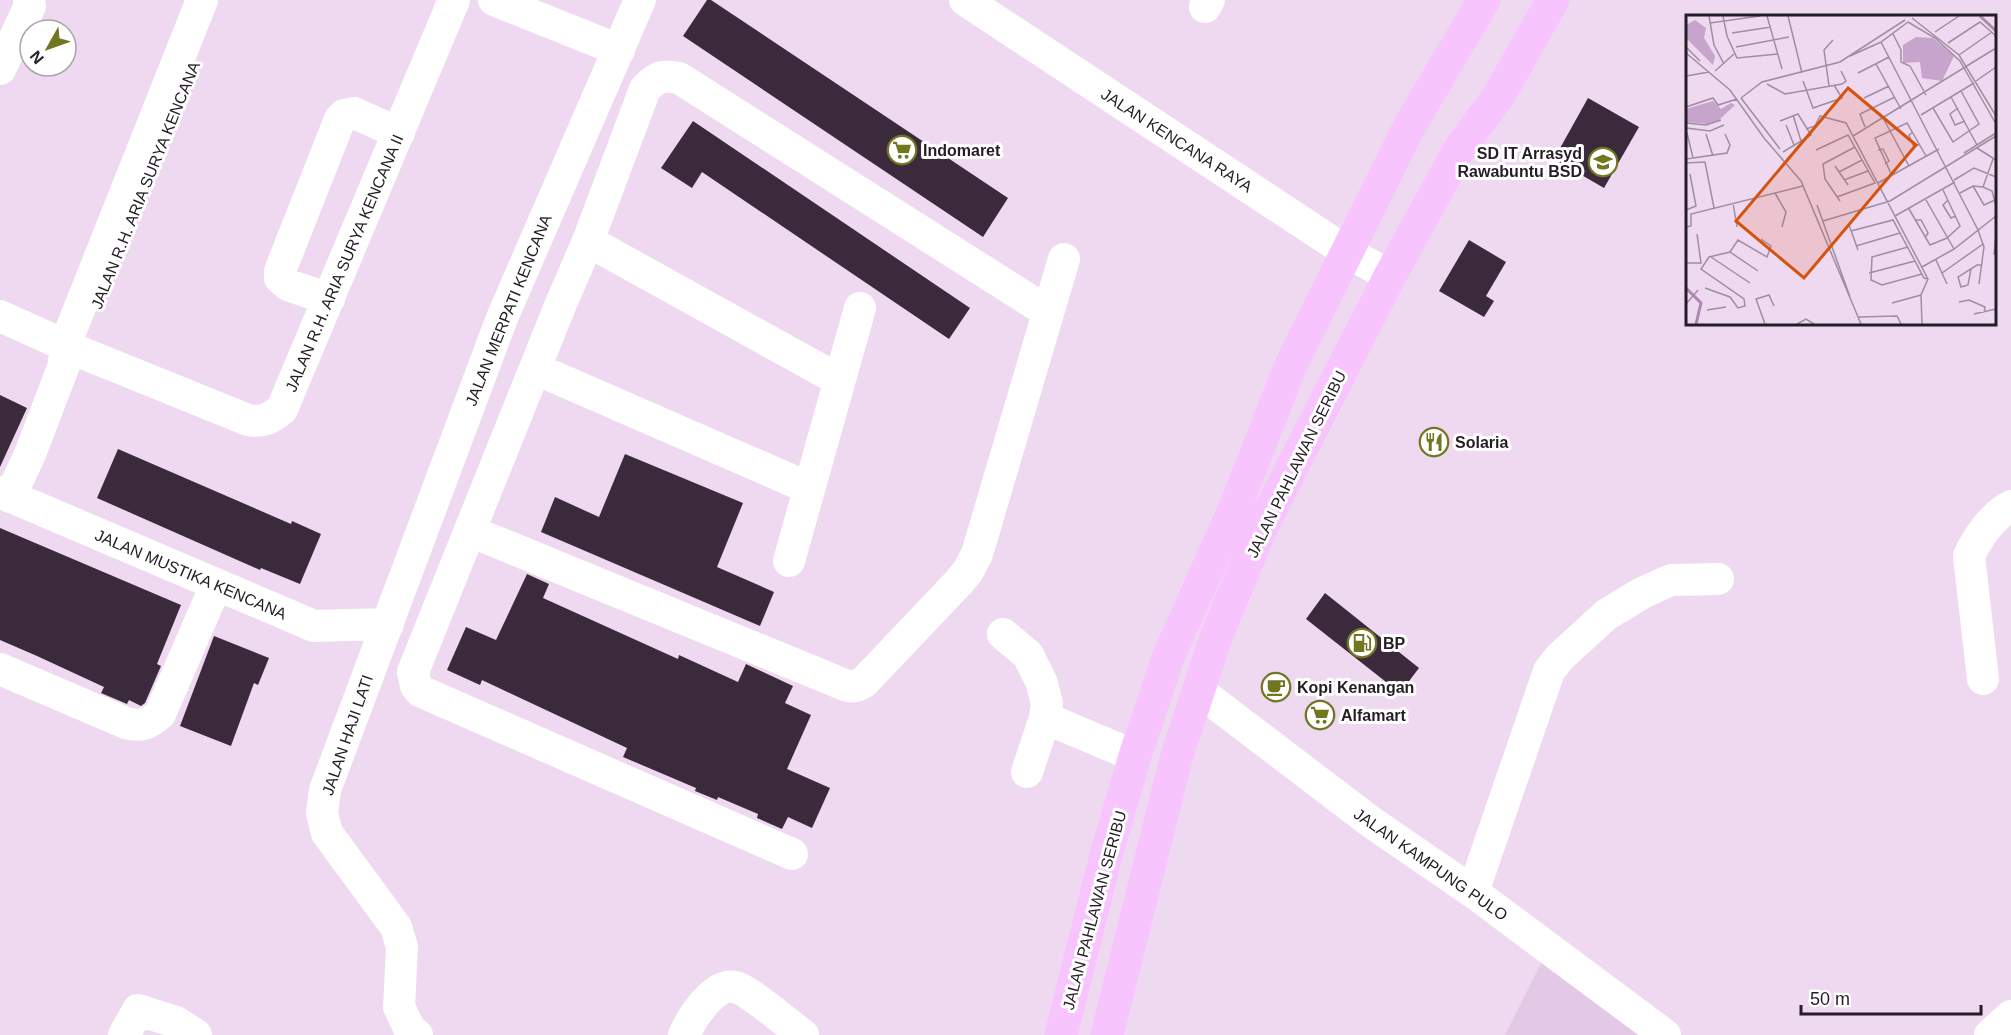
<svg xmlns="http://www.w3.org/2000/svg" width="2011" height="1035" font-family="Helvetica,sans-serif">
<rect width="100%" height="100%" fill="#efd9f1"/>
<!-- built -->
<path fill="#e4c9e6" d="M1544 957 1649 1035H1505Z"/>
<!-- building -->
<path fill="#3b2a3c" d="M707 0H711L1008 198 983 237 683 36Z
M1588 98 1639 127 1604 188 1554 159Z
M693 121 970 308 949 339 702 172 692 188 661 168Z
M1469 240 1506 262 1486 296 1494 301 1484 317 1439 291Z
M0 395 27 408 0 467Z
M118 449 291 524 292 521 321 534 300 584 261 568 260 570 97 498Z
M625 454 743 503 717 567 774 592 760 626 541 532 555 497 599 517Z
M0 528 181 605 157 664 161 666 145 703 141 706 129 700 127 704 101 693 104 687 37 656 0 640Z
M527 574 549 584 543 598 678 659 679 655 738 682 746 664 793 686 785 703 811 715 787 769 830 788 812 828 788 817 782 829 757 818 758 814 718 797 717 800 695 791 696 788 623 757 627 748 482 680 480 685 447 670 466 627 496 640Z
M1325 593 1419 668 1400 693 1306 619Z
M214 636 269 658 258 685 254 683 231 746 180 726Z"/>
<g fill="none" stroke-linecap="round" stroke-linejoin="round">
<!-- minor -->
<path stroke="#fff" stroke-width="32" d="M494 0 619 50
M965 0 1347 252 1390 276
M1205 7 1209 0
M0 69 30 6 29 0
M588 241 839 380
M329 299 288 285 280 278V271L340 119 344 115 354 113 399 133
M0 316 80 352 248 420C263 423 271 418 282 409L454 0
M536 369 809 488
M0 492 314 626 388 624
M10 497 30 454 64 365 65 345 202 0
M470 531 845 685C853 688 857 686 864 682L959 582 968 571 977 554 1064 259
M789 561 860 308
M1003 634 1028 655 1041 681 1047 703 1045 718 1135 756
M0 669 126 723C141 727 149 724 160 714L216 585
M1983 679 1969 556C1977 538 1993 515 2011 506
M1199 691 1371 822 1473 892 1665 1035
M1027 772 1045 718
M792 854 420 691 416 686 413 672 560 306 588 241 645 89C658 76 661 75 679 78L1048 312
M1473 892 1549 671 1560 657 1606 615 1642 593 1671 580 1718 579
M124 1035 138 1010 176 1022 196 1035
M417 1035 409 1028 399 1007 402 947 396 927 327 833 322 813 325 790 502 318 640 0
M684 1035C691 1019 714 982 735 987 749 990 789 1025 803 1035
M1990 1035 2011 1016"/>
<!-- major -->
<path stroke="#f8c4fe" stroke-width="33" d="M1061 1035 1107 852 1135 756 1167 660 1237 503 1290 367 1410 125 1484 0
M1107 1035 1176 759 1216 637 1262 526 1390 276 1459 150 1499 95 1553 0"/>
</g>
<!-- icons -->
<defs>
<g id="supermarket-ring" transform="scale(1.5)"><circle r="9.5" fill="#fff" stroke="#717720" stroke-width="1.5"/><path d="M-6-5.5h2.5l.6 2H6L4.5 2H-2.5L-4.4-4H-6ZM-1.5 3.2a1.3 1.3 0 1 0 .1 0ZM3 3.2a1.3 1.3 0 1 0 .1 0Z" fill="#717720"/></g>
<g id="school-ring" transform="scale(1.5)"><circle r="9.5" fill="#fff" stroke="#717720" stroke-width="1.5"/><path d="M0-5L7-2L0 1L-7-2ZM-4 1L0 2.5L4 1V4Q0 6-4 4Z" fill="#717720"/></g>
<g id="restaurant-ring" transform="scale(1.5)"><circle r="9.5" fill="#fff" stroke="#717720" stroke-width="1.5"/><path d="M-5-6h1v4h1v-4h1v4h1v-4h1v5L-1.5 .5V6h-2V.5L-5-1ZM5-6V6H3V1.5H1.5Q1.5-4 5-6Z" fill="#717720"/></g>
<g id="fuel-ring" transform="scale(1.5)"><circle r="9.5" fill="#fff" stroke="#717720" stroke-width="1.5"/><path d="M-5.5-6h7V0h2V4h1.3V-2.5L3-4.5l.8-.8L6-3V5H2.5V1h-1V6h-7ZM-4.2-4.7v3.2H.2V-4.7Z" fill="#717720"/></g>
<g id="cafe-ring" transform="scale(1.5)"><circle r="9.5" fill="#fff" stroke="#717720" stroke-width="1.5"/><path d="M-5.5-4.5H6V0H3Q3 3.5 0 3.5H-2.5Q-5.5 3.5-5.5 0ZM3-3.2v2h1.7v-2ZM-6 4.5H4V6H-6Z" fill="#717720"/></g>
</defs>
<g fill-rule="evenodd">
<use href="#supermarket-ring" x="902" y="150"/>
<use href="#school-ring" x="1603" y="162"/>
<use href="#restaurant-ring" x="1434" y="442"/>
<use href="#fuel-ring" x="1362" y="643"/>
<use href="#cafe-ring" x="1276" y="687"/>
<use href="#supermarket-ring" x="1320" y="715"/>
</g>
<g text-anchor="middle" stroke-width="6" stroke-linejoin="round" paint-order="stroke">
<!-- street labels -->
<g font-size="16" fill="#241d25" stroke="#fff">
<text transform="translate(1177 140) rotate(33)" y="6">JALAN KENCANA RAYA</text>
<text transform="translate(145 185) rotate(-68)" y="6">JALAN R.H. ARIA SURYA KENCANA</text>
<text transform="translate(344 263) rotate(-67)" y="6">JALAN R.H. ARIA SURYA KENCANA II</text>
<text transform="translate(508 310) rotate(-68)" y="6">JALAN MERPATI KENCANA</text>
<text transform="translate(1296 464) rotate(-64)" y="6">JALAN PAHLAWAN SERIBU</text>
<text transform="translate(191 574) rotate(23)" y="6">JALAN MUSTIKA KENCANA</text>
<text transform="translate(347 735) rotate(-71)" y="6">JALAN HAJI LATI</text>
<text transform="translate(1431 864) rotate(35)" y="6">JALAN KAMPUNG PULO</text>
<text transform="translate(1094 910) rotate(-75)" y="6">JALAN PAHLAWAN SERIBU</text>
</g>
<!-- poi labels -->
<g font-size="16" font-weight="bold" fill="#241d25" stroke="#fff" text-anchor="start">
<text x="923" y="156">Indomaret</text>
<text x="1582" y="159" text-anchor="end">SD IT Arrasyd<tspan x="1582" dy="18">Rawabuntu BSD</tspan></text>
<text x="1455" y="448">Solaria</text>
<text x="1383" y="649">BP</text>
<text x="1297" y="693">Kopi Kenangan</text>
<text x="1341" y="721">Alfamart</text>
</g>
</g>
<!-- overview -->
<g transform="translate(1686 15)">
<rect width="310" height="310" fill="#efd9f1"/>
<path d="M9 5 20 13 18 23 29 41 27 50 0 23V10ZM230 22 247 23 268 41 256 66 236 63 234 47 217 48V30ZM27 86 35 94 45 88 49 90 33 105 22 109 0 107V94Z" fill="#c7a4cb"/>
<path fill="none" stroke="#b186b6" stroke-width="3" d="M294 1 310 16M0 273 15 288 10 309"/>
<path fill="none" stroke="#9e8e9f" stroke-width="1.5" d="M23 1 28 30 38 49M37 1 41 21 51 43 92 39M81 1 96 54M102 1 116 58M226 3 273 40 310 101M222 7 249 23 274 46 310 109M24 8 74 1M249 17 273 1M46 18 85 12M207 19 215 35V47L224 51 240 80M195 27 292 215 298 232 293 269M262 28 294 7 310 21M0 32 14 46M50 32 103 22M0 38 44 75 78 123 115 166 175 309M273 40 306 17M164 41 195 27 222 7M190 49 215 94M29 56 48 39M172 58 203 42M0 61 23 57M117 66 127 93 156 83 148 70M290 66 310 52M81 69 99 79 156 69 160 66 155 56M143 71 138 35 147 25M265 82 291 130M55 83 76 67 154 47 219 5M55 83 94 134M178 83 203 71M0 92 27 83 32 90 51 84M247 93 267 127 293 109 275 76M272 93 264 99 269 110 279 106M107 100 115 126M235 100 288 68M197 103 223 151M94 106 112 99 125 120 97 137M0 108 20 110 35 105M100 110 108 130M179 112 174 99 209 82M0 113 24 116 38 110M120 114 129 111 134 101 160 108 242 264 235 280 236 309M227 117 223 120 228 132 234 129M1 118 7 143M20 119 27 141M167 121 310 33M291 133 310 145M130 135 162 120 189 168 151 182M192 135 197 134 203 146 199 149M278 138 310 118M0 144 41 138 44 130 39 119M0 148 19 147 28 193M149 151 162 170M153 157 176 145M206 161 189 123 221 108 240 141M158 165 182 156M268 165 288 153 310 162M192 168 253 134M287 171 298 190 309 185M297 172 307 144M89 178 100 197 96 212M274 178 287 171 297 172 306 176 310 191M240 185 268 234M262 185 257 190 260 195 265 203 270 201M154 186 139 164 137 149 169 132M47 188 51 212M131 190 164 282M223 194 244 230 261 223 274 211 257 175M0 195 10 191 4 159M209 201 269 167M229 205H235L242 218 239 223M137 206 204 186 310 121M163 210 172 235M0 212 5 211V199L117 171M165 216 207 205 238 263 242 264M170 231 214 218M222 232 186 242 185 265 196 270 236 259M44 237 72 256M308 240 310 219M25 242 64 268M250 245 261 269M0 248H15L11 219M236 252 268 234 310 201M285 254 282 270 275 272 272 262 291 250H295M183 258 229 246M256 258 297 229M19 273 44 282 52 293 59 291 58 284 15 254 23 242 44 237 52 225 81 242 85 231 75 224M273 287 283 285 299 292 298 298M206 288 235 280M0 289 12 275M21 295 40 292M288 299 310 294M172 302 211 301 215 309M79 309 70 284 83 280 88 291M111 309 120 304 128 309"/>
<path fill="#d4530e" fill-opacity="0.15" stroke="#d4530e" stroke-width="3" d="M162 73 230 130 118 263 50 206Z"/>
<rect width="310" height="310" fill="none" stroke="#241d25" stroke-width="3"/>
</g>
<!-- north arrow -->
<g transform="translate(48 48) rotate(230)"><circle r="28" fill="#ffffff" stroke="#a7a5a8" stroke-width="1.5"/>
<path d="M0-4.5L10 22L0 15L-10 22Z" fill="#717720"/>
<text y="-9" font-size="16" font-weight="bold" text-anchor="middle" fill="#241d25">N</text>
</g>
<!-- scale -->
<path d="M1801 1005v9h180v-9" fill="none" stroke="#241d25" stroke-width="3"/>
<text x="1810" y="1005" font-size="18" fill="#241d25" stroke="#ffffff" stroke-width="4.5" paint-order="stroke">50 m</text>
</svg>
